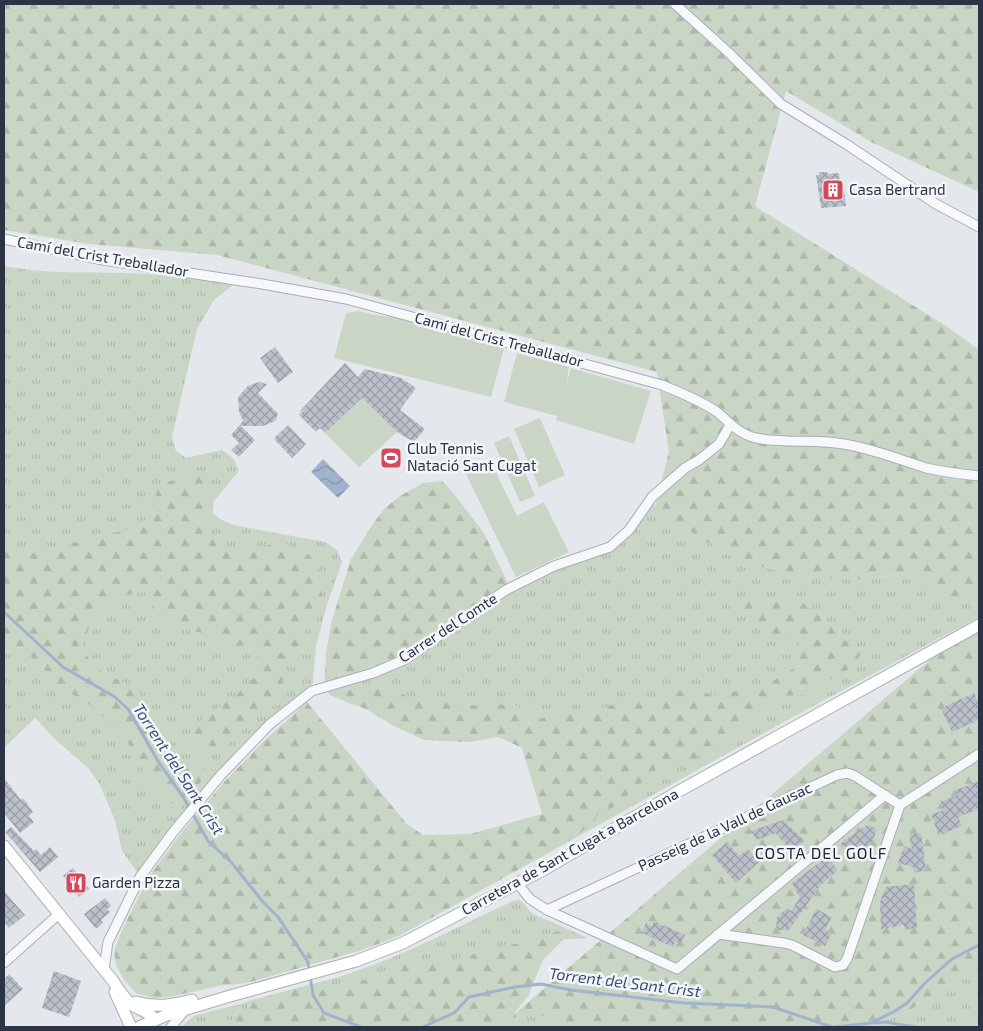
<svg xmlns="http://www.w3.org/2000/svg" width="983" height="1031" font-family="'Exo 2',sans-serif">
<defs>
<pattern id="grass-tufts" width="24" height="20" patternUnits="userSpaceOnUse" patternTransform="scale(1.25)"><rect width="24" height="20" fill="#c9d6c5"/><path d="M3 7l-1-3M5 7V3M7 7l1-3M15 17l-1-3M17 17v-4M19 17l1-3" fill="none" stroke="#adb8ab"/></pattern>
<pattern id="forest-firs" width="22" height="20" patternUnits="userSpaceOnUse" patternTransform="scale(1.25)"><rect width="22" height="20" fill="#c9d6c5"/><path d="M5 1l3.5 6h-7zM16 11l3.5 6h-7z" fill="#adb8ab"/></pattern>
<pattern id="water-waves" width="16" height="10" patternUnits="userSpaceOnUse" patternTransform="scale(1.25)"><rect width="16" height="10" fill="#9fb4cc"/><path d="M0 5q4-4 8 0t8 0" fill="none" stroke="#8293a7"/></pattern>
<pattern id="building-cross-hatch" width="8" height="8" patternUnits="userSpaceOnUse" patternTransform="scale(1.25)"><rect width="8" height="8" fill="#bbc0ca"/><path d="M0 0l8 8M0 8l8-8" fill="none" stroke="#989da6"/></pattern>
</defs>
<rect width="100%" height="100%" fill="#e4e7ec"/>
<!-- grass -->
<path fill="url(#grass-tufts)" d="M4 266C43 274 83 272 123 273 161 274 199 278 238 281L214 300 197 329 172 437 176 451 186 458 222 450 234 459 239 471 213 502V513L220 519 233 525 325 542 337 550 342 562 327 605 316 646 312 691 270 724 140 876 122 851 115 820 99 783 89 769 56 740 35 718 4 748Z
M652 497 655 507 798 577 868 580 911 572 952 598 979 606V617L791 718 577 837 585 802 565 742 385 704 349 703 330 695 324 687 506 590 610 547Z
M519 900C525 903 527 908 531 913L588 938 563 939 542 961 528 996 509 1018 535 1012 563 1027H181L194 1016C251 1000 311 988 367 967 417 949 465 923 513 901Z
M979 967V1027H871L910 1010 973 968Z"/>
<!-- forest -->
<path fill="url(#forest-firs)" d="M4 4H979V192L873 143 786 91 755 206 949 328 979 350V606L952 598 910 572 868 580 798 577 753 564 703 540 655 507 669 452 657 372 217 255 89 244 4 230Z
M197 470 206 472 211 482 207 505V530L225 548H241L281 544 297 546 313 559 322 574 321 600 310 619 299 648 286 661 280 704C274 706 266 708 261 711 236 728 234 760 198 747L194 728 208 714 233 698 257 675V658L253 644 225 648 204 633 175 628 158 612 144 592 112 598 94 615 81 648 96 668 130 686 148 702 157 727 182 760 202 763 206 773 197 788 172 804 146 776 122 732 84 700 60 689 45 670 27 653 4 638V525L8 549 24 547 39 556 86 538 134 529 150 515 158 488 170 481 187 478Z
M442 481 454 494 484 533 510 588 404 660 324 687 326 653 332 620 351 559 372 525 386 507 400 496 423 483Z
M762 598 795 599 823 615 839 638 863 649 853 668 839 673 810 695 772 696 755 717 692 761 659 767 617 805 598 815 577 837 399 936 362 950 247 983 218 986 170 997 153 998 136 993 124 980 116 965 114 951 122 930 148 878 181 833 226 780 263 742 307 702 406 823 423 835 470 834 542 814 522 748 499 737 469 742 424 740 394 726 366 709 349 703 343 693 355 688H372L400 693 417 701 440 702 465 706 489 704 516 705 540 718 560 717 674 691 722 695 773 681 795 667 799 643 762 631 741 611 745 601Z
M979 618V967L973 968 910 1010 871 1027H563L535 1012 508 1019 505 1027H209L219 1017 231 1020 248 1009V1001L331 979 332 983 338 988 353 985 376 975 392 972 405 962 422 959 446 961 478 953 491 954 510 945 526 942 558 931 588 938 564 939 542 961 528 996 513 1015Z"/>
<!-- park -->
<path fill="#c9d6c5" d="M358 311 374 315 400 318 504 348 491 397 334 358 346 313Z
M517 353 569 367 566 385 571 368 651 391 634 444 556 420 557 416 504 402Z
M362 398 397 432 359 467 325 433Z
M540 418 565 475 539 487 514 429Z
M509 436 535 496 520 502 494 443Z
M490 460 517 516 544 502 569 552 516 577 465 472Z"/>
<!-- water -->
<path fill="url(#water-waves)" d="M323 459 350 486 338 498 311 472Z"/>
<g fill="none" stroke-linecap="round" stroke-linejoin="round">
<!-- stream -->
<path stroke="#9fb4cc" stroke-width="3" d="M4 612 63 667 115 697 128 709 158 761 185 800 208 841 231 862 263 902 278 917 308 962 309 970
M310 976 313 995 324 1013 361 1027
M874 1023 886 1022 915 1027
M423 1027 454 1013 469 997 515 987 541 984 571 990 684 1003 773 1007 832 1027
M835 1027 871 1023 895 1011 907 1003 925 983 952 959 979 945"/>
</g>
<!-- building -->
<path fill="url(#building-cross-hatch)" d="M819 172H827L828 174 839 173 840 187 841 190 844 189 846 206 821 208 816 175H819Z
M275 347 293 372 278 383 260 358Z
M345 363 358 377 365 369 401 378 416 388 400 410 425 429 414 442 397 432 362 398 325 433 320 428 316 432 299 415 304 410 299 412Z
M259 382 267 384 258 393 278 414 275 421 263 426H241L255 440 239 457 231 450 239 443 231 435 243 421 239 412 238 397 248 386Z
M288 425 306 444 292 458 275 440V437Z
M974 693 979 704V720L952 732 941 708Z
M4 778 21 800 23 798 33 812 29 816 34 822 20 833 4 813Z
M979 781V809L958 817 962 826 939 835 931 815 943 810 940 802 958 795 956 790Z
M783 820 805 841 791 850 775 833 757 840 751 831Z
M867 825 877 829 866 859 858 857V854L842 849 846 846 840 844Z
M11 827 34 851 36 849 41 855 50 847 58 857 40 872 5 832Z
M921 833 926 870 914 873 913 867 898 863 904 846 912 849 909 835Z
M727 842 739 856 748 849 759 862 736 883 712 855Z
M827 857 838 870 820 886 788 931 776 929 777 917 787 908 791 911 800 898 792 883Z
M73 868 89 889 79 897 63 876Z
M914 884 917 927 905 930 904 925 881 929 880 902 886 887Z
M4 891 25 915 9 928 4 922Z
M105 898 111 906 107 909 110 912 101 920 103 923 96 929 84 914Z
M816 909 832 917 825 930 832 933 825 946 803 935Z
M654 921 685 935 681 943 675 941 673 947 642 933 646 923 652 926Z
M54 971 81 981 69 1017 42 1008Z
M9 974 23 989 4 1006V979Z"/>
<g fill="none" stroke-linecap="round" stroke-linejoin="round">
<!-- minor casing -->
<g stroke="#a9aeb7" stroke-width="11">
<path id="minor" d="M675 4 729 53 781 104 846 144 936 204 979 227
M4 239 103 260 262 284 346 299 662 385C681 393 700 400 717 412 727 420 735 430 747 435 760 441 775 440 788 441 809 441 829 441 849 445 876 450 901 460 926 468 944 472 961 474 979 476
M518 884 530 899 547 910 677 969 885 795
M547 910 837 775 847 773 855 776 900 805
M718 934 784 943 792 945 835 967 843 965 847 959 900 805 979 754
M4 963 59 914
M104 970 108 942 140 877 174 831 221 775 270 724 312 691 373 673 404 660 506 590 554 566 610 547 629 530 652 497 685 468 699 460 719 444 730 425
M171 1027 185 1010"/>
</g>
<!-- secondary casing -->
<g stroke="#a9aeb7" stroke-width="13">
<path id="secondary" d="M4 846 113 981C118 989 124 998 131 1004 139 1010 149 1011 155 1020
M115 992 131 1027
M136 1002C155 1008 173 1005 192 1000
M139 1027 167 1015 230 996 356 961 403 943 545 869 681 790 979 625"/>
</g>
<!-- minor -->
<use href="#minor" stroke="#f7f8fa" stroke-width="9"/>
<!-- secondary -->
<use href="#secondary" stroke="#fff" stroke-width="11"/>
</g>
<!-- icons -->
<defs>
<g id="building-square" transform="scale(1.125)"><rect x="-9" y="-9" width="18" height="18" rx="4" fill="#d1495b" stroke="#f4f6f9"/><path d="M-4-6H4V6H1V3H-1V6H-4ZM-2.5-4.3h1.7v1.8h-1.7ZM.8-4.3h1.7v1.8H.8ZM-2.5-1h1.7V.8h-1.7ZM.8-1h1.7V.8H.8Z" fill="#fff"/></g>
<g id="stadium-square" transform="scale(1.125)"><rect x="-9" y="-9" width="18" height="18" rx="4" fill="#d1495b" stroke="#f4f6f9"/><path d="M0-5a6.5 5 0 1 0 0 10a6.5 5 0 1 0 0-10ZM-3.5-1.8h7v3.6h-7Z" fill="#fff"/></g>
<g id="restaurant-square" transform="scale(1.125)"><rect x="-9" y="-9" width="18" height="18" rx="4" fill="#d1495b" stroke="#f4f6f9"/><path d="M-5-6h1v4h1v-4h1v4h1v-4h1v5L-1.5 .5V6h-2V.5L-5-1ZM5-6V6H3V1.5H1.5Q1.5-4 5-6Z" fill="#fff"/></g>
</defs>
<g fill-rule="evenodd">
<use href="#building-square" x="833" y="190"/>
<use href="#stadium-square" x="391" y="458"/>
<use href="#restaurant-square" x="76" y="883"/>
</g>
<g text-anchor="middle" stroke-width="5" stroke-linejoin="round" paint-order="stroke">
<!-- poi labels -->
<g font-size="15" fill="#2b3445" stroke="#f4f6f9" text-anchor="start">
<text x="849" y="195">Casa Bertrand</text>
<text x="407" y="454">Club Tennis<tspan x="407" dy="17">Natació Sant Cugat</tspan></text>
<text x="92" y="888">Garden Pizza</text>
</g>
<!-- street labels -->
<g font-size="15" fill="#2b3445" stroke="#f4f6f9">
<text transform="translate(103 257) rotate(10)" y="5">Camí del Crist Treballador</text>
<text transform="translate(499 340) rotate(15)" y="5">Camí del Crist Treballador</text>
<text transform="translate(448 628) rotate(-33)" y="5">Carrer del Comte</text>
<text transform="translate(725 827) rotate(-25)" y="5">Passeig de la Vall de Gausac</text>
<text transform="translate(570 852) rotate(-29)" y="5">Carretera de Sant Cugat a Barcelona</text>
</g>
<!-- water labels -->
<g font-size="16" font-style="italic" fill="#34527a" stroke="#f4f6f9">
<text transform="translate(179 769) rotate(57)" y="6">Torrent del Sant Crist</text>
<text transform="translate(625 982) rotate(7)" y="6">Torrent del Sant Crist</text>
</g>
<!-- neighbourhood labels -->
<g font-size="16" letter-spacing="1" fill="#1d2536" stroke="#f4f6f9">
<text x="821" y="859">COSTA DEL GOLF</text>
</g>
</g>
<!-- border -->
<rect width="983" height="1031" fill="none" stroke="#2b3445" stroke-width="10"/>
</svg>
